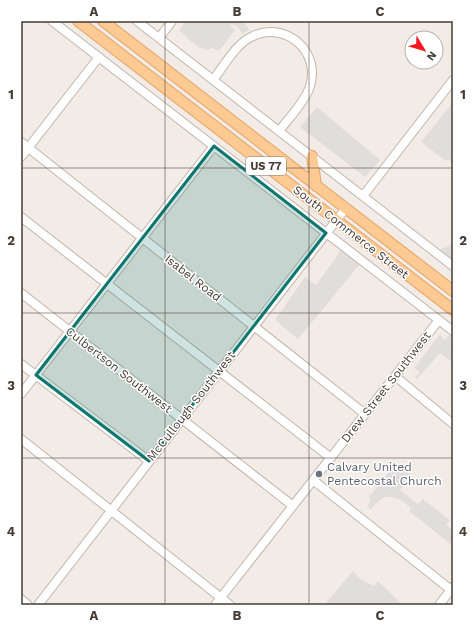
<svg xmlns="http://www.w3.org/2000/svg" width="474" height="626" font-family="'Work Sans',sans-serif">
<rect width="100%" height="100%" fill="#f3ece6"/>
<!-- parking -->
<path fill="#e1dddb" d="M186 21H243L249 30 242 34 239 28 231 24V26L235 30 219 51 213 48 207 50 200 48 191 41 179 30Z
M453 102V163L448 159 446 161 421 142Z
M317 107 380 160 365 177 300 127Z
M453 241V260L440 249 449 246Z
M340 250 360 264 298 339 275 320 305 277 316 285 336 258Z
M440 334 444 340 449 335 453 339V363L440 353 417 379 415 377 420 372 414 368Z
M396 465 403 467 412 475 400 490 418 504 423 499 450 520 446 525 453 531V546L409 511 411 508 401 500 392 497H385L375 504 371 510 368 506 370 500 369 497 391 469Z
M353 571 362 580 374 586 378 581 403 605H324Z"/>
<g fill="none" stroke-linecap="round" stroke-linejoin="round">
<!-- minor casing -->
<g stroke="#c1b5ab" stroke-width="10">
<path id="minor" d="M52 21 453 331
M137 21 453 266
M159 38 172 21
M213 80C224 66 235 45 251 37 286 19 323 53 309 89 303 104 289 118 279 131
M21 142 365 414
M21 157 99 57
M363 196 453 80
M21 217 331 458
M21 293 293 506
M21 364 149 461
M395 376 453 424
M21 394 214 146
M21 439 230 605
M313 480 451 590
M21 599 28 605
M38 605 346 208
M215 605 439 320
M439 605 453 587"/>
</g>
<!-- major casing -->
<g stroke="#e4a363" stroke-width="12">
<path id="major" d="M78 21 453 310
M103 21 453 291
M312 156 316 186"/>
</g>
<!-- minor -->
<use href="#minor" stroke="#fff" stroke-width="8"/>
<!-- major -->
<use href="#major" stroke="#feca94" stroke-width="10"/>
</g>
<!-- marked area -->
<path fill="#0f766e" fill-opacity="0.2" stroke="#0f766e" stroke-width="3" stroke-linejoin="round" d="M214 146 326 233 149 461 36 375Z"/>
<!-- grid -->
<path fill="none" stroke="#463c35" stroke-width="1" stroke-opacity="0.55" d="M165 21V605M309 21V605M21 168H453M21 313H453M21 458H453"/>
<!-- markers -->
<circle fill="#6b7280" stroke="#fff" stroke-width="1.5" cx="319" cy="474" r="4"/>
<g text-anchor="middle" stroke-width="3" stroke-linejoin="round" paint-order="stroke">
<!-- shield labels -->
<rect fill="#fff" stroke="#7e7672" stroke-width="1" x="246" y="157" width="40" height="18" rx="3"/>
<g font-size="11" font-weight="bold" fill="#463c35">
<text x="266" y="170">US 77</text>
</g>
<!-- street labels -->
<g font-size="12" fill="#463c35" stroke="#fff">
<text transform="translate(351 232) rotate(38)" y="4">South Commerce Street</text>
<text transform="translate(193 278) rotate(38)" y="4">Isabel Road</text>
<text transform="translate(119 370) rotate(38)" y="4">Culbertson Southwest</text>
<text transform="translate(386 387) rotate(-52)" y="4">Drew Street Southwest</text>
<text transform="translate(191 406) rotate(-52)" y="4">McCullough Southwest</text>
</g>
<!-- worship labels -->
<g font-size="12" fill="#5b616d" stroke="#fff" text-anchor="start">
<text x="327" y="471">Calvary United<tspan x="327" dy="14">Pentecostal Church</tspan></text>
</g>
</g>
<!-- border -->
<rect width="474" height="626" fill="none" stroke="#ffffff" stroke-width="44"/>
<!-- north arrow -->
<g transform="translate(424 50) rotate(128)"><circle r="19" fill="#ffffff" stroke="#b5b1ae"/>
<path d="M0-3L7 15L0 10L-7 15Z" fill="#fa1621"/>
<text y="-6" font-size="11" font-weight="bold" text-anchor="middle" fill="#463c35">N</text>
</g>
<rect x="22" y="22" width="430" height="582" fill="none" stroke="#463c35" stroke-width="1.5"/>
<g font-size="13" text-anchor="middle" font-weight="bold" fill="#463c35">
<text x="94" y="16">A</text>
<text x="237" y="16">B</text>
<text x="380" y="16">C</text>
<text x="11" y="99">1</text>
<text x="463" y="99">1</text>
<text x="11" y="245">2</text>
<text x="463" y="245">2</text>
<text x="11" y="390">3</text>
<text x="463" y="390">3</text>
<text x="11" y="536">4</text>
<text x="463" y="536">4</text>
<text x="94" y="620">A</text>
<text x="237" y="620">B</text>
<text x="380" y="620">C</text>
</g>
</svg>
